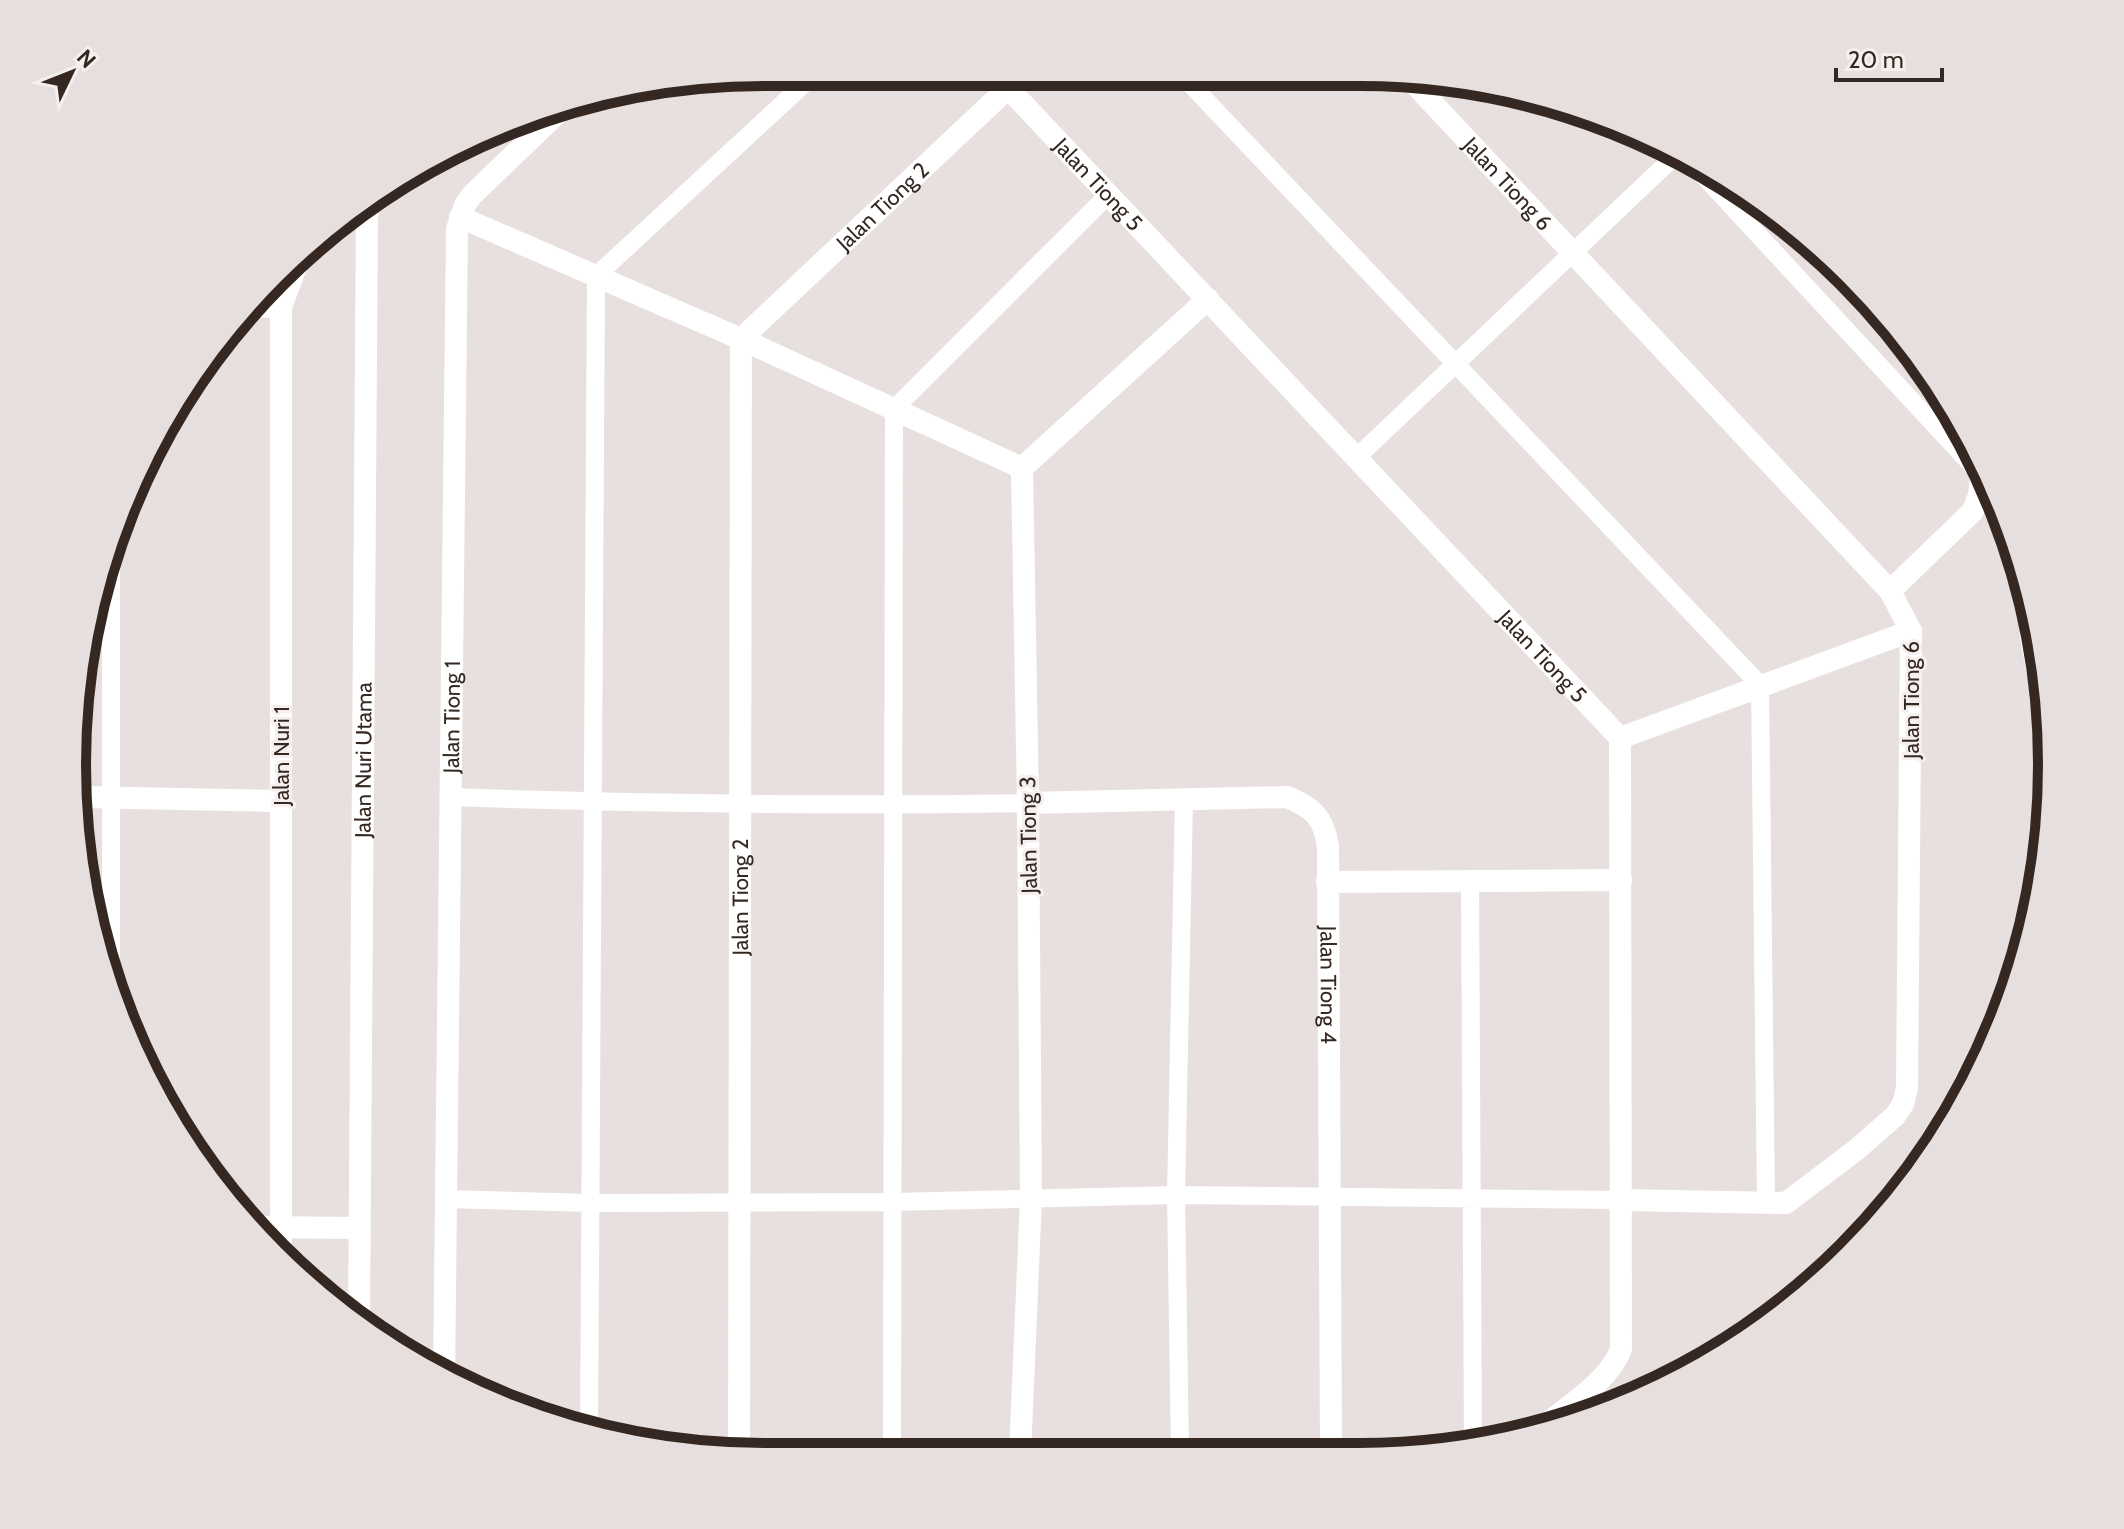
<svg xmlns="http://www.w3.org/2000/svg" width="2124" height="1529" font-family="Cabin,sans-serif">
<rect width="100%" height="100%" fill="#e8e0df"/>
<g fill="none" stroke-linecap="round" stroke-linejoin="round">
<!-- service -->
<path stroke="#fff" stroke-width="18" d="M1179 72 1760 685 1766 1203
M1686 157 1981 475
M1356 458 1677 154
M111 566V964
M450 797C643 804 836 806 1028 803
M1470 881 1473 1445
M446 1199 591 1203 892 1202 1176 1195 1622 1200
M589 1434 596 276 817 72
M1180 1453 1176 1195 1184 799
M892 1454 894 409 1109 194"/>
<!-- minor -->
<g stroke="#fff" stroke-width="22">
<path id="s1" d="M993 72 1620 738 1621 1349C1609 1381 1571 1404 1544 1426"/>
<path id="s2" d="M1408 77 1890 591 1911 631 1907 1088 1903 1104 1895 1116 1856 1150 1786 1203 1622 1200"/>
<path d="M460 217 741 339 1022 468"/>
<path d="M246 306 281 307"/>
<path d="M1890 591 1973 511 1979 495 1982 468"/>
<path d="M1620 738 1911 631"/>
<path d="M78 797 281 801"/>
<path id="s3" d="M1028 803 1287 797C1314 808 1324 818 1328 847L1331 1452"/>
<path d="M1327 882 1621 880"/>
<path d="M250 1227 359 1228"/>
<path d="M281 1256V307L299 259"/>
<path d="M1774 1311 1855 1244"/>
<path id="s4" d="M359 1324 367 217 369 198"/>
<path id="s5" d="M444 1377 457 229 465 205 472 195 568 103"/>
<path d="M1020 1454 1031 1198 1028 803 1022 468 1208 299"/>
<path id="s6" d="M739 1455 741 339 1025 72"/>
</g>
<!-- tertiary -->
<path stroke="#fff" stroke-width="22" d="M2029 600 2031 637 2048 728"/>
</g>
<g text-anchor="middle" stroke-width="6" stroke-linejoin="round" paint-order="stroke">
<!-- street labels -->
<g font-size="22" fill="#352822" stroke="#f5efee">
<text dy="8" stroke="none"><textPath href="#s1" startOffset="154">Jalan Tiong 5</textPath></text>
<text dy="8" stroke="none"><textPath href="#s2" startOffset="146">Jalan Tiong 6</textPath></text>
<text dy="8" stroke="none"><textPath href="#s6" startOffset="1310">Jalan Tiong 2</textPath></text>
<text dy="8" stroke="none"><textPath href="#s1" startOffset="802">Jalan Tiong 5</textPath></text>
<text transform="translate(1911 700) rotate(-90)" y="8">Jalan Tiong 6</text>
<text dy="8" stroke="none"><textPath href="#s5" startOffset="660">Jalan Tiong 1</textPath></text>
<text transform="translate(281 756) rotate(-90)" y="8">Jalan Nuri 1</text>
<text dy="8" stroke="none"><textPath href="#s4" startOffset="564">Jalan Nuri Utama</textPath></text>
<text transform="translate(1028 835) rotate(-91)" y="8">Jalan Tiong 3</text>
<text dy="8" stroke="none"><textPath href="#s6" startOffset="558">Jalan Tiong 2</textPath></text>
<text dy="8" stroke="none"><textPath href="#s3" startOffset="466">Jalan Tiong 4</textPath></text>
</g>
</g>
<!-- crop -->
<path d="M0 0H2124V1529H0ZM764 86H1360A678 678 0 0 1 2038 764V765A678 678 0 0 1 1360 1443H764A678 678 0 0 1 86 765V764A678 678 0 0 1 764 86Z" fill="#e6dfde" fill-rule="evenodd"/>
<path fill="none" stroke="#352822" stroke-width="10" d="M764 86H1360A678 678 0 0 1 2038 764V765A678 678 0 0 1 1360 1443H764A678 678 0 0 1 86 765V764A678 678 0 0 1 764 86Z"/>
<!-- north arrow -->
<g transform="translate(72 72) rotate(47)" stroke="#f5efee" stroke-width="6" paint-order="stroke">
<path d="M0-6L14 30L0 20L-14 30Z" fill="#352822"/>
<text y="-12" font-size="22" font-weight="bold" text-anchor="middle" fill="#352822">N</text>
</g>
<!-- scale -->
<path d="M1836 68v12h106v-12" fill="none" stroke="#352822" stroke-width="4"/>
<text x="1848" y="68" font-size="24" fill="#352822" stroke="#f5efee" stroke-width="6" paint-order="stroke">20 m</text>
</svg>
